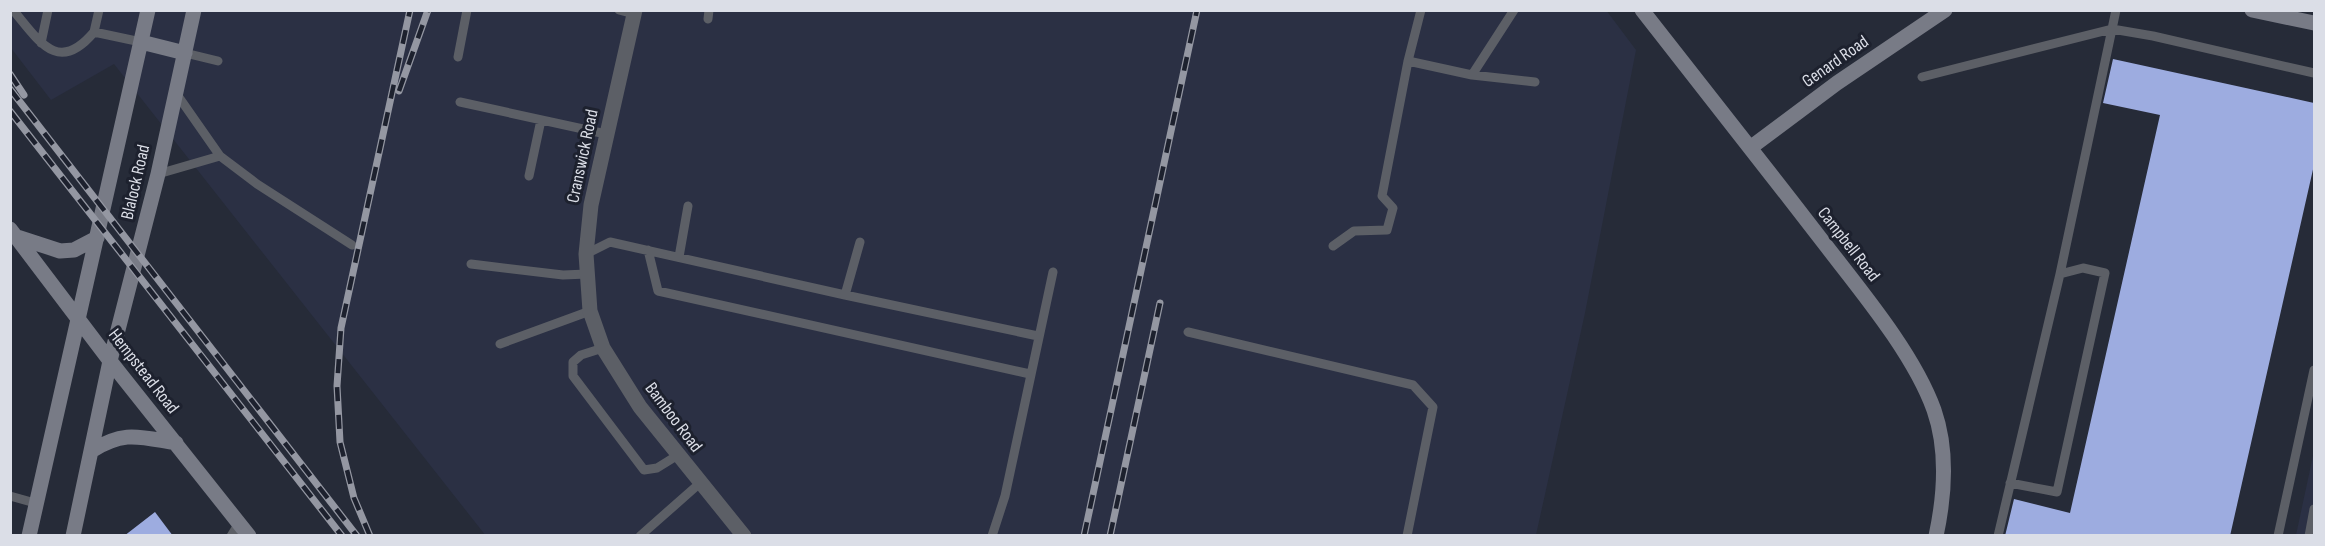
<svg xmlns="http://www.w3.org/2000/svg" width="2325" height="546" font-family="'Sofia Sans Condensed',sans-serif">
<rect width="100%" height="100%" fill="#262b38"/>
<!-- built -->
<path fill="#2b3044" d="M11 10H1606L1636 50 1585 313 1536 535 486 536 114 64 51 100 11 48Z
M2314 451V535H2296Z"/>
<!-- building -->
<path fill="#9dace0" d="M2113 59 2314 103V165L2230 536H2005L2014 499 2070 513 2160 115 2103 103Z
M155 512 173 536H124Z"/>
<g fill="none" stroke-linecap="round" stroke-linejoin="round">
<!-- lane -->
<path stroke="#5c5f66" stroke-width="9" d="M13 10C39 41 58 75 94 32L141 42
M619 10 634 14
M708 19 709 10
M94 32 99 10
M41 43 48 10
M185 53 218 61
M458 57 467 10
M1408 61 1472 75 1535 82
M1472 75 1514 10
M1922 77 2112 29 2116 10
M176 93 220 156
M460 102 606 134
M158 174 220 156 257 184 352 245
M529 176 541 120
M1333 246 1354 231 1387 230 1393 208 1382 196 1408 61 1421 10
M648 250 658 291 1030 374
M586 254 610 242 845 295 1038 336
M679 257 688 206
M471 264 563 275 587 274
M2060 274 2112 29 2153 36 2314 73
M845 295 860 242
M1188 332 1413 385 1433 407 1407 536
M500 344 590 311
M603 348 581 355 573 362V376L644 470 657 468 678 455
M10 496 35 503
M231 536 239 523
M640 536 700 483
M992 536 1005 496 1053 272
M1998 536 2060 274 2083 268 2105 273 2057 492 2010 483
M2278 536 2314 370
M2309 536 2314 509"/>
<!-- street -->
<path stroke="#5c5f66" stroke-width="15" d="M635 10 591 205 586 254 590 311 603 348 640 407 744 536"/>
<!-- secondary -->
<path stroke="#787b86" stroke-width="15" d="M1642 10C1703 88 1764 165 1824 243 1861 291 1914 354 1934 410 1948 450 1945 494 1936 536
M2252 10 2314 23
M141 42 185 53
M1750 148 1837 83 1945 10
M10 229 110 361 249 536
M17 237 60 251 74 250 97 238
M91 451C125 430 139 437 176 443
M29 536 148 10
M73 536 110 361 158 174 194 10"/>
<!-- rail casing -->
<g stroke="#9497a2" stroke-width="7">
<path id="rail" d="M10 74 24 95
M10 89 357 536
M399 91 428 10
M10 111 342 536
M370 536 354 498 340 442 337 386 341 328 410 10
M1084 536 1197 10
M1110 536 1160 303"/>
</g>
<!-- rail -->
<use href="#rail" stroke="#1d212e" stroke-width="4.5" stroke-dasharray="14" stroke-linecap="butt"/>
</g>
<g text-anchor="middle" stroke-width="6" stroke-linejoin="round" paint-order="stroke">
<!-- street labels -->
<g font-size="18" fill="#dbdee7" stroke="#1d212e">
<text transform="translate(1835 61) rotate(-35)" y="6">Genard Road</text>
<text transform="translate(582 156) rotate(-78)" y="6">Cranswick Road</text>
<text transform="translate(135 182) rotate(-77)" y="6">Blalock Road</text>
<text transform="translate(1849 244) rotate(52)" y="6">Campbell Road</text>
<text transform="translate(144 371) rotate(52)" y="6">Hempstead Road</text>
<text transform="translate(674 417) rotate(53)" y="6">Bamboo Road</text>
</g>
</g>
<!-- border -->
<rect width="2325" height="546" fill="none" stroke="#dbdee7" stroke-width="24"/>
</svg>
